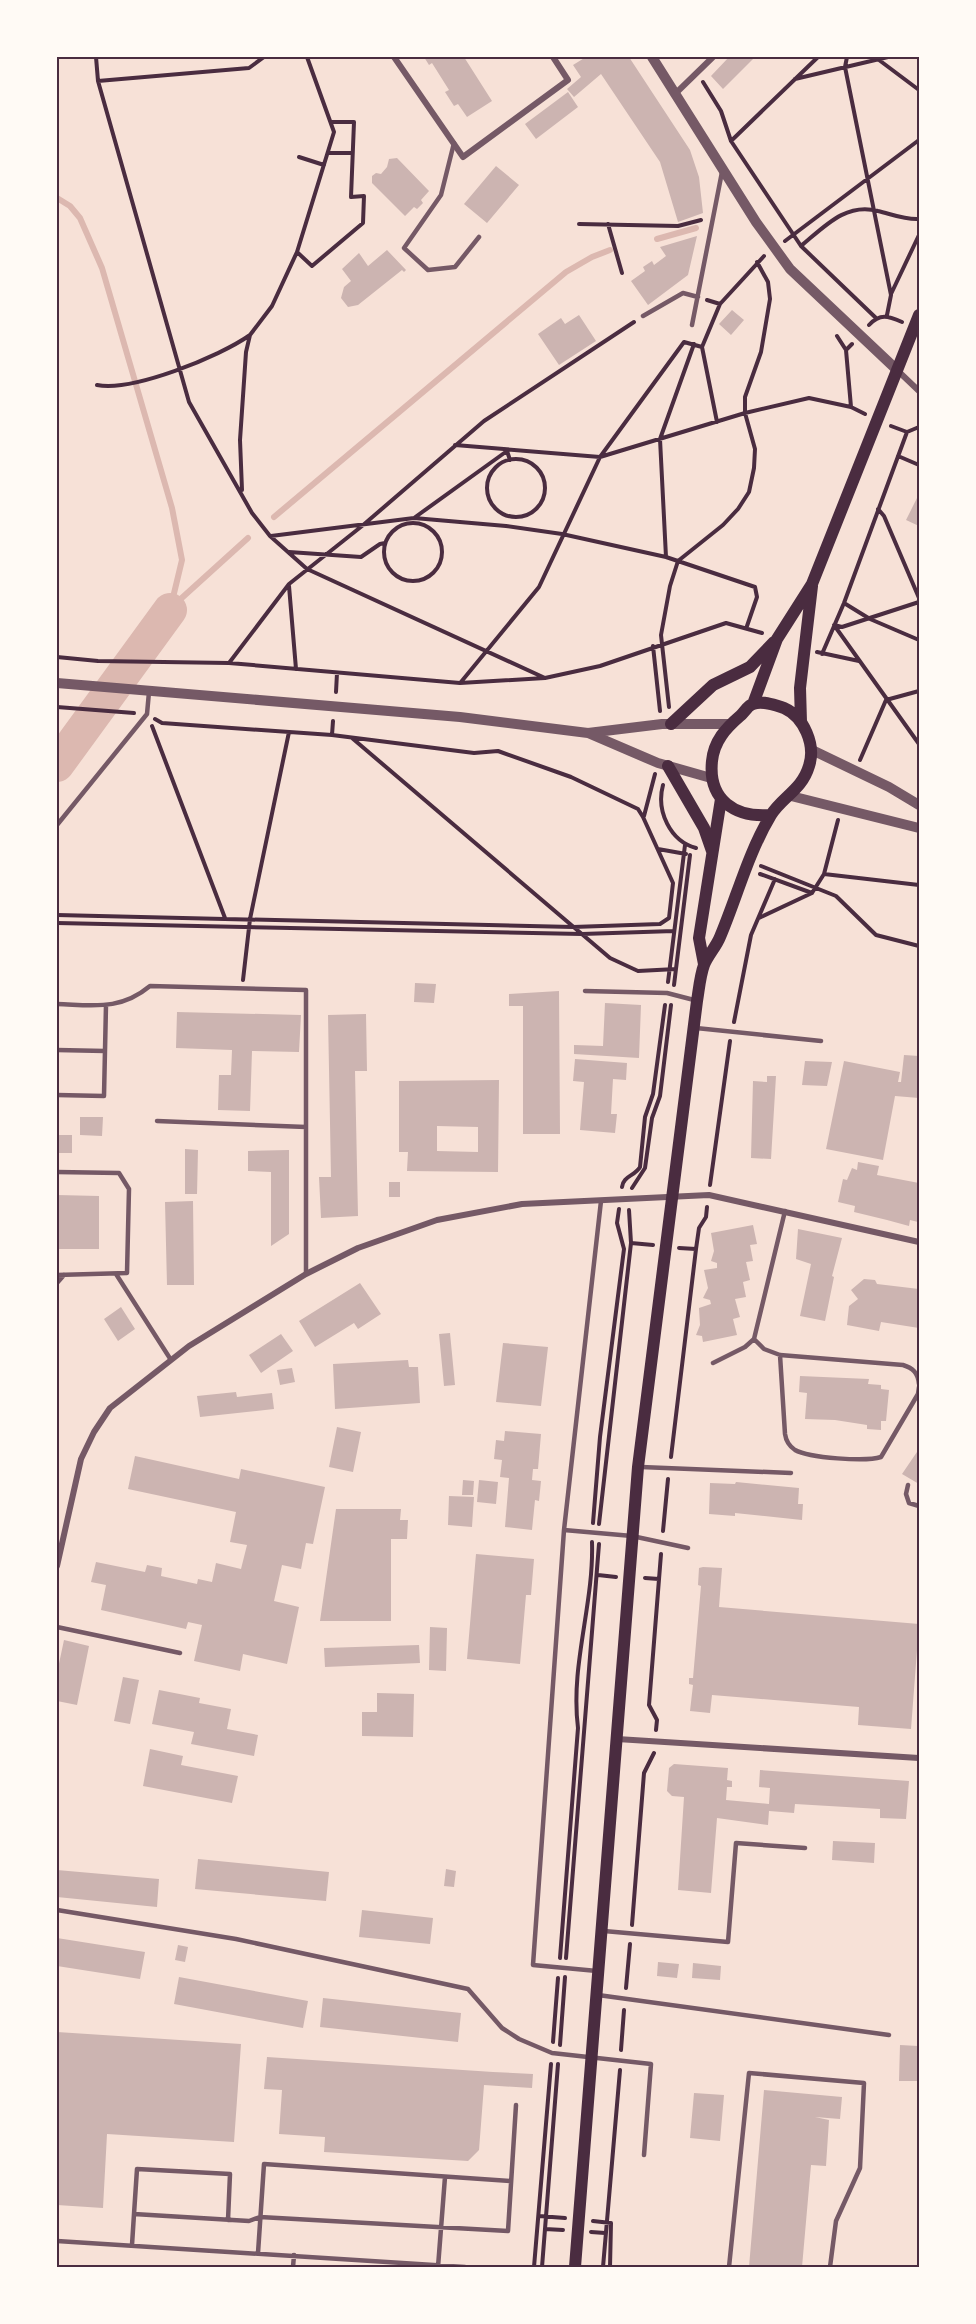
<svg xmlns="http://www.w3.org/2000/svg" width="976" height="2324" font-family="Cabin,sans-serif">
<rect width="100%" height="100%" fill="#f7e1d7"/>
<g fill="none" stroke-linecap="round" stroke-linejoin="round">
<!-- stream -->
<path stroke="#dcb8b0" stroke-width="6" d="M57 198 70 206 80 218 102 268 172 508 182 560 170 610
M657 239 696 228
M274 517 566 272 592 257 610 250
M174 605 248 538"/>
<!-- river -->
<path stroke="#dcb8b0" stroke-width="34" d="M57 765 170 610"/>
</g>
<!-- building -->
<path fill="#ccb4b1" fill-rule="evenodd" d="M424 57H464L492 101 467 117 458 104 454 106 445 92 449 90 432 63 429 65Z
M586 57H629L690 150 699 177 703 213 678 222 660 162 601 74 574 97 567 89 581 77 573 65Z
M729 57H755L723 89 711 76Z
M568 92 578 107 536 139 525 124Z
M397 158 429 191 421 200 423 203 417 209 414 207 405 216 372 183V176L376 173 381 174 387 167 389 159Z
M496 166 519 185 487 223 464 204Z
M697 236 688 275 648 305 631 281 645 271 643 267 652 261 654 265 666 256 660 247Z
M387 250 406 270 404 272 402 270 358 305 348 307 341 298 344 287 351 281 342 269 359 253 368 266Z
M732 310 744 320 731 335 719 324Z
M579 315 596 341 559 365 538 334 561 318 565 324Z
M919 494V526L906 520Z
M415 983 436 984 434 1003 414 1002Z
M559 991 560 1134H523V1006H509V994Z
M605 1003 641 1005 639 1058 574 1054V1045L603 1046Z
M177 1012 301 1015 299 1052 252 1051 250 1111 218 1110 219 1075H231L232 1050 176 1048Z
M366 1014 367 1071H355L358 1216 321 1218 319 1177H331L328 1015Z
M904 1055 919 1056V1098L895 1096 883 1160 826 1149 844 1061 900 1072 898 1082H901Z
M575 1059 627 1063 626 1080 613 1079 611 1114H617L615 1133 580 1130 584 1082 573 1081Z
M805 1061 832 1062 827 1086 802 1085Z
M767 1076H776L771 1159 751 1158 753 1081 767 1082Z
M499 1080 498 1172 407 1171 408 1152H399V1081ZM437 1126 478 1127V1152L437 1151Z
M80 1117H103L102 1136 80 1135Z
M57 1135H72V1153H57Z
M185 1149 198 1150 197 1194H185Z
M289 1150V1234L271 1246V1172L248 1171V1151Z
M858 1162 879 1166 877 1175 919 1183 918 1222 910 1220 909 1226 887 1220 854 1212 855 1206 838 1202 843 1179 847 1180 852 1168 857 1170Z
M389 1182H400V1197H389Z
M57 1195 99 1196V1249H57Z
M193 1201 194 1285H167L165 1202Z
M753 1225 757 1244 750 1245 753 1261 746 1262 750 1280 743 1282 746 1297 735 1299 740 1317 733 1319 737 1335 703 1342 702 1336 696 1335 700 1325 699 1308 711 1304 710 1300 703 1298 708 1288 704 1270 717 1268V1263L711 1261 714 1251 711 1233Z
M798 1229 842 1238 832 1276 834 1277 825 1321 800 1316 811 1264 796 1259Z
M864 1279 875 1280 877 1284 919 1289V1328L881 1322 879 1331 847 1325 849 1306 858 1299 851 1290Z
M360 1283 381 1314 358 1329 354 1323 315 1347 299 1321Z
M121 1307 135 1329 118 1341 104 1319Z
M450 1333 455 1385 444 1386 439 1334Z
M281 1334 293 1351 261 1373 249 1355Z
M503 1343 548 1347 541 1406 496 1402Z
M408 1360 409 1367H418L420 1403 335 1409 333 1364Z
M292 1368 295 1382 280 1385 277 1370Z
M800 1376 869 1379 868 1384 881 1385V1389L889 1390 886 1421H881V1430L867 1429V1425L835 1420 805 1419 807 1393 799 1392Z
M236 1392 237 1397 272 1393 274 1409 200 1417 197 1396Z
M337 1427 361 1432 353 1472 329 1467Z
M505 1431 541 1434 538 1469H533L532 1480 541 1481 539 1501 535 1500 532 1530 505 1527 509 1478 500 1477 502 1460 494 1459 496 1440 504 1441Z
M919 1449V1484L902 1474Z
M135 1456 239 1479 241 1469 325 1487 313 1544 306 1543 301 1569 282 1565 274 1601 299 1607 287 1664 243 1654 240 1671 194 1661 202 1625 188 1622 186 1629 101 1610 106 1585 91 1582 96 1562 145 1572 147 1565 162 1568 161 1576 197 1584 198 1579 212 1582 216 1563 241 1569 247 1545 230 1542 236 1512 128 1489Z
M463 1480 474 1481 473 1495H462Z
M479 1480 498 1482 496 1504 477 1502Z
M736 1482 799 1488 798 1504H803L802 1520 735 1513V1516L709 1514 710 1483 735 1484Z
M449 1496 474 1497 472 1527 448 1525Z
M336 1509H401L400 1520H408L407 1539H391V1621H320Z
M476 1554 534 1559 531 1595H526L520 1664 467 1659Z
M703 1567 722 1568 719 1607 919 1624 911 1729 858 1725 859 1707 712 1695 710 1713 690 1711 693 1685 689 1684V1678H693L701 1586 698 1585 699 1568Z
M430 1627 447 1628 446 1671 429 1670Z
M64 1640 89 1646 77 1705 57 1701V1673Z
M419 1645 420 1663 325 1667 324 1648Z
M123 1677 139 1680 130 1724 114 1721Z
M159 1690 200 1698 199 1703 231 1709 227 1729 258 1735 254 1756 191 1744 194 1732 152 1724Z
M377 1693 414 1694 413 1737 362 1736V1712H377Z
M150 1749 183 1756 181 1765 238 1776 232 1803 143 1786Z
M674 1764 728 1768 727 1780 732 1781V1787H727L726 1800 769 1804 770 1788 759 1787 760 1770 909 1781 906 1819 880 1818V1809L795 1804 794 1813 769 1811 768 1825 717 1818 711 1893 678 1890 684 1797 672 1796 667 1791 669 1768Z
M833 1841 875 1843 874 1863 832 1860Z
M198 1859 329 1872 326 1901 195 1889Z
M446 1869 456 1871 454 1887 444 1886Z
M57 1870 159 1879 157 1907 57 1897Z
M362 1910 433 1918 430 1944 359 1937Z
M57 1938 145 1952 140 1979 57 1966Z
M178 1945 188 1947 185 1962 175 1960Z
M658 1962 679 1964 677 1978 657 1976Z
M693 1963 721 1966 720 1980 692 1978Z
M179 1977 308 2001 303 2028 174 2004Z
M323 1998 461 2013 458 2042 320 2027Z
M57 2032 241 2044 234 2142 107 2134 103 2208 57 2205Z
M900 2045 918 2046 917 2081H899Z
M267 2057 493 2072 533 2074 532 2088 484 2085 479 2150 468 2161 324 2152 325 2137 279 2134 282 2090 264 2089Z
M764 2090 842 2097 840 2119 815 2117 829 2120 826 2166 811 2165 802 2267H749Z
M694 2093 724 2095 720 2141 690 2138Z"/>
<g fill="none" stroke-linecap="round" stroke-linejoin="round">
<!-- path -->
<path stroke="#4a2c40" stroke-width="4" d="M96 57 98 81 189 402 252 513 270 536 307 569 545 678
M847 57 845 67 891 295 887 315
M879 60 919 90
M919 64V87
M795 79 888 57
M98 81 249 68 264 57
M703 82 721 111 731 141 801 246C824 227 846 202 878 211 891 214 905 220 919 219
M731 141 818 57
M328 153H352
M299 157 324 165
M579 224 678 226 701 220
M608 224 622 273
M785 241 919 140
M801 246 876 318
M297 252 312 266 363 223 364 196 351 197 354 122H331
M891 294 919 235
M707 300 720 304 764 256
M869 325C880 313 888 316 902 322
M837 336 846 350
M702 347 717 422
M97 385C132 392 219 357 250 335
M851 407 846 350 852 344
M891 426 907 432
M455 445 600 457 745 413 809 398 851 407 865 414
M898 456 919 465
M487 488a29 29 0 1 1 58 0a29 29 0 1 1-58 0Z
M242 490 240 440 246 352 250 335 272 306 297 252 334 132 307 57
M878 509 884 516 919 598
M414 518 507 451 510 460
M384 552a29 29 0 1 1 58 0a29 29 0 1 1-58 0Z
M271 536 414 518 506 526 562 534 666 557 755 587 757 597 747 626
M289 552 361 557 380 544 385 543
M666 557 660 439 694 344
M289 586 296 669
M919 602 842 627 834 625 919 744
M844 603 870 619 919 640
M653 646 660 711
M817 652 859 661
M822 654 844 603 907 432 919 427
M57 657 98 661 229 663 460 683 545 678 600 666 726 623 762 633
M229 663 289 584 362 526 484 421 634 322
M461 682 539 587 600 457 684 342 702 347 720 304
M336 692 337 673
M57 707 134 713
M669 707 661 635 670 586 678 561 723 525 738 509 749 492 754 468 755 449 745 413V397L761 352 770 299 768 282 757 262
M152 726 225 918
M332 735 333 721
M352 738 610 958 638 971 676 969
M860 760 886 700 919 691
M663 785C656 811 670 841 696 848
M644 816 655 774
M658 849 686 854
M761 866 836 896 876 935 919 946
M760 874 812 893
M824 874 838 820
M57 915 573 927 660 924 669 918 673 883 643 817 638 809 571 777 498 751 474 753 332 735 162 723 155 719
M759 918 812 893 824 874 919 885
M57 923 582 934 674 931
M243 980 250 919 289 732
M668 982 685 845
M674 985 690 855
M734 1022 751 935 775 879
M710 1185 730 1041
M622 1187C623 1176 635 1176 640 1167L645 1117 653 1094 665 1005
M632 1188 645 1168 652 1118 660 1096 671 1005
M631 1243 653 1245
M679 1248 696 1249
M671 1457 696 1249 699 1228 706 1217 707 1207
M593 1523 600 1437 624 1249 617 1223 619 1209
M599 1524 631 1243 629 1210
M663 1531 668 1479
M598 1575 616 1577
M645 1578 659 1579
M656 1730 657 1720 649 1705 661 1554
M632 1925 644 1773 654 1753
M560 1958 578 1728C570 1665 594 1605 592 1542
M566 1958 599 1544
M626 1988 630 1944
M553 2042 558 1978
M560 2045 565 1977
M621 2050 624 2010
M539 2216 565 2218
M593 2221 611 2223 610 2267
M545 2229 563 2230
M591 2232 605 2233
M534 2267 551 2064
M542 2267 558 2064
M603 2267 620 2070"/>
<!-- service -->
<path stroke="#755966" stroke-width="4.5" d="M454 143 441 195 404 248 428 270 455 267 479 237
M643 316 683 293 698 297
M692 325 722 172
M57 825 147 714 149 692
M585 991 667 993 694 1000
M57 1004C93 1005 120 1011 150 986L306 990V1274
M696 1028 821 1041
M57 1050 105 1051
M57 1095 104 1096 106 1005
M157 1121 306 1127
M57 1172 119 1173 129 1189 127 1273 57 1275
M116 1274 171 1360
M57 1283 64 1275
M754 1339 764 1349 780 1355 903 1365C913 1368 918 1373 919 1384
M780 1355 785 1434C786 1441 789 1446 795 1450 809 1458 866 1462 881 1457L918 1394 919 1387
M713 1363 745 1347 754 1339 785 1211
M641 1467 791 1473
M908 1485 906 1494 909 1503 919 1506
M564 1530 632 1536 688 1548
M57 1627 180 1653
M57 1910 236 1939 468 1989 502 2028 519 2039 552 2053 651 2064 644 2155
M604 1931 728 1942 736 1843 805 1848
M597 1971 533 1965 564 1530 601 1201
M598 1995 889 2035
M134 2214 137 2169 230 2174 228 2220
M57 2241 465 2267
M132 2245 134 2214 249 2221 260 2217 508 2231 516 2105
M258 2253 264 2164 511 2181
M293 2267 294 2255
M438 2267 445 2177
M729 2267 749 2073 864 2083 860 2168 836 2221 830 2267"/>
<!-- minor -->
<path stroke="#755966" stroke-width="6" d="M394 57 463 157 568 80 553 57
M676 93 713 57
M897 370 919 391
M57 1566 81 1459 94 1432 110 1408 189 1346 306 1274 358 1248 437 1220 522 1204 709 1195 919 1242
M617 1739 919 1758"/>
<!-- tertiary -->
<path stroke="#755966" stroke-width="10" d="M652 57 756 222 790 269 897 370
M57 683 460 717 588 733 662 724H728
M588 733 658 763 711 778
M810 749 889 787 919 805
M791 796 919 828"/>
<!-- secondary -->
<path stroke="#4a2c40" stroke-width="12" d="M753 704 777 639 812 584 919 315
M801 722 800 688 812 586
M671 724 713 685 750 667 774 642
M668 766 704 828 712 851
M704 964 699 938 721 799
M575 2267 638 1467 697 1001C699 989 700 976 704 965 708 955 716 947 720 937 737 897 748 853 771 815 782 797 802 790 809 766 816 745 804 717 784 708 775 705 762 700 753 704 748 705 744 713 740 716 726 728 714 741 712 761 708 800 735 818 771 815"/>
</g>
<!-- border -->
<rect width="976" height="2324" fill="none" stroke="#fffaf5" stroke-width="117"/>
<rect x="58" y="58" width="860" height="2208" fill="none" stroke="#4a2c40" stroke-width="2"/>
</svg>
